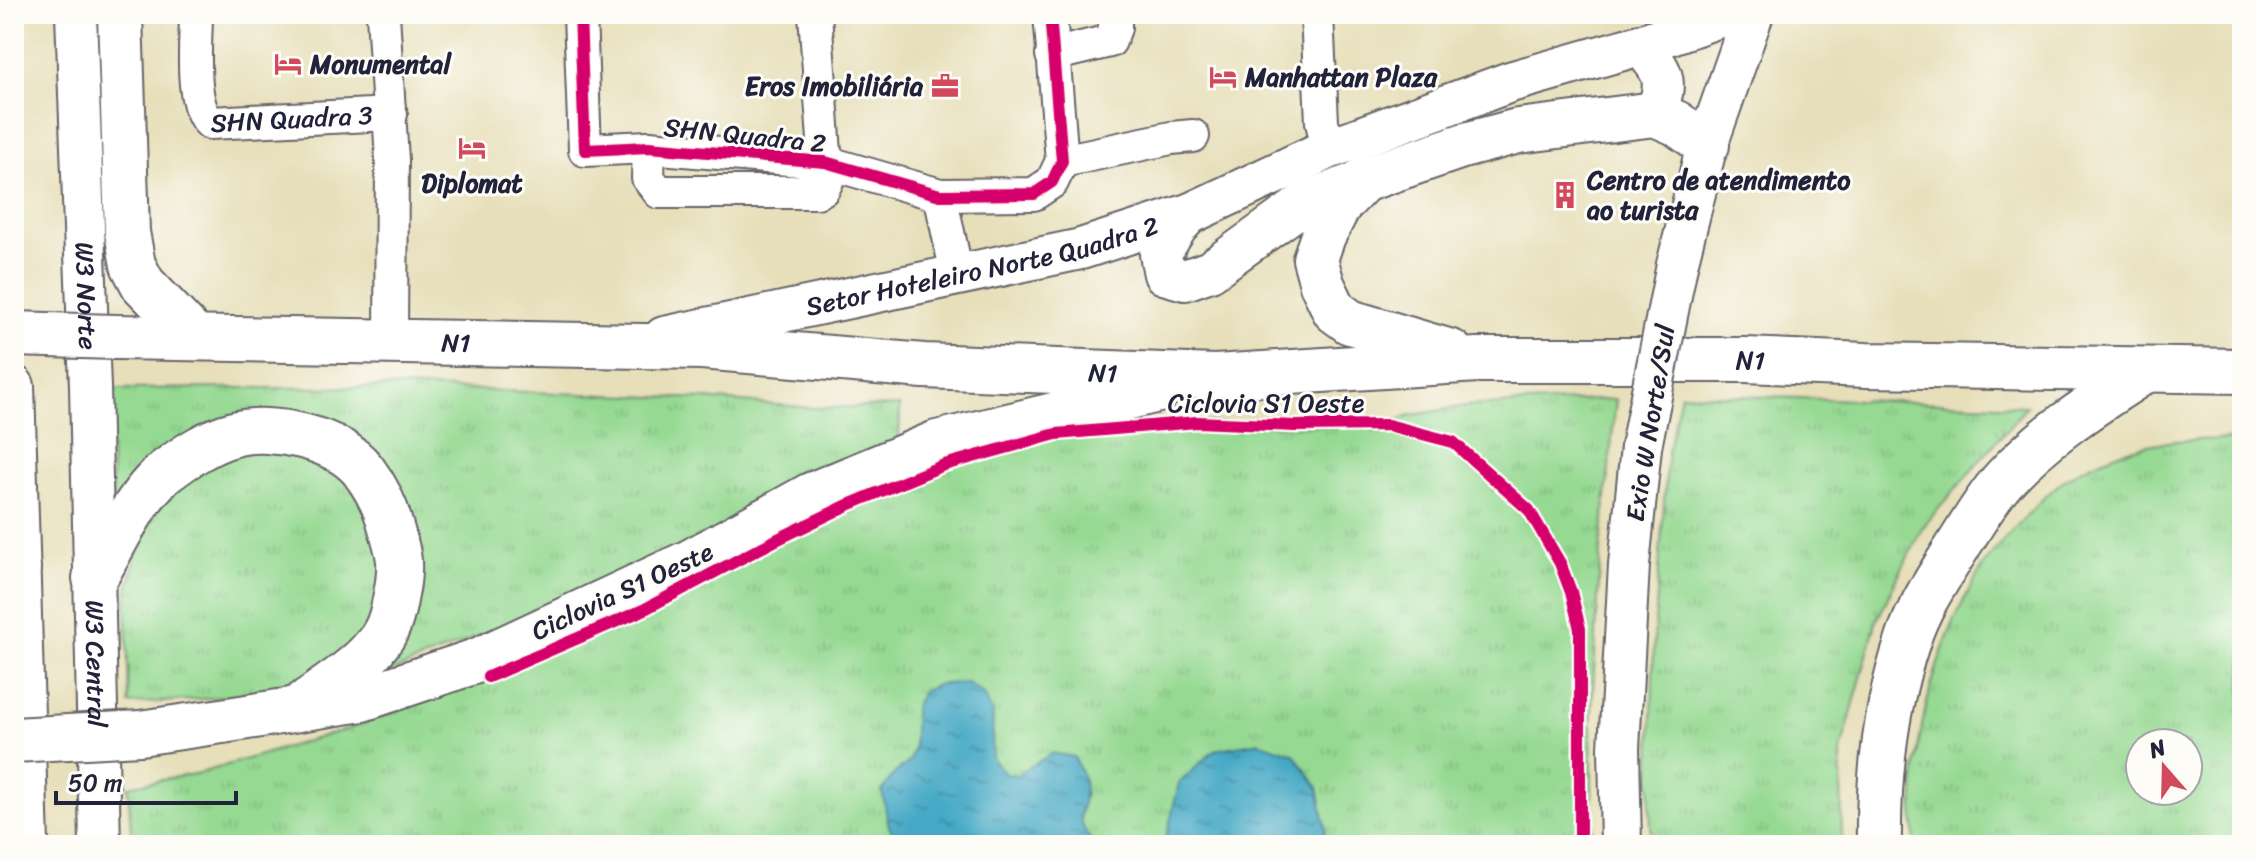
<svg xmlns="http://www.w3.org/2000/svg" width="2256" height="859" font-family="Sriracha,sans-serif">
<defs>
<pattern id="grass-tufts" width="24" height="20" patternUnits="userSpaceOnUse" patternTransform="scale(2)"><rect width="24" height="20" fill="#95d992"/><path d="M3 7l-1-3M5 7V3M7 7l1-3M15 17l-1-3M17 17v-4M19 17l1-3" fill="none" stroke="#80ba7f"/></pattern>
<pattern id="water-ripples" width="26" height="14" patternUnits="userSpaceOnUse" patternTransform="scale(2)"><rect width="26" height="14" fill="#45a9c5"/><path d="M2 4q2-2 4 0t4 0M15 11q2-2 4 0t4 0" fill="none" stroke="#3989a1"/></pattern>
</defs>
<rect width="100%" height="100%" fill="#fdfcf7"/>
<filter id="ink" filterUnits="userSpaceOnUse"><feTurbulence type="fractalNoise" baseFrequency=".0125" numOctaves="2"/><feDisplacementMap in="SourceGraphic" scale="16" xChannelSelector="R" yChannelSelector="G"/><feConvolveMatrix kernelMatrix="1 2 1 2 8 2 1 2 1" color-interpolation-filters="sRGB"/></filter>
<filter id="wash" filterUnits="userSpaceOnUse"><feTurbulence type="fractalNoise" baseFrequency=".006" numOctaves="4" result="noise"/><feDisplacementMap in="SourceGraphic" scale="32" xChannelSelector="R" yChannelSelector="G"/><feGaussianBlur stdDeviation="1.8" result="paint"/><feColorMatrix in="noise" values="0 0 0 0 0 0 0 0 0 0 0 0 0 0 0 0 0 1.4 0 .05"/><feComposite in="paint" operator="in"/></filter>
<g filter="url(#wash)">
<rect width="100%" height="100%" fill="#e7dfba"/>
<!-- grass -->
<path fill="url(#grass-tufts)" stroke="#5c7e66" stroke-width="2" fill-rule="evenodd" d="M403 387 706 399 813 408 900 406 899 441 607 585 368 681 416 570 303 419 113 518 109 389Z
M1681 394 2027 406 1922 528 1876 622 1841 751 1842 845H1652L1650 806 1654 636 1668 449Z
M1616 399 1601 545 1591 725 1593 845H132L128 786 200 773 351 728 488 677 643 610 776 540 848 505 944 464 1056 434 1197 422 1295 426 1388 425 1407 416 1466 406Z
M2242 439V845H1915C1907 754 1933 649 1980 571 1993 549 2046 493 2067 478 2082 468 2105 458 2122 452 2160 438 2202 440 2242 439ZM2188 743V791H2140V743Z
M252 447 287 450 347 476C357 496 374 522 379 542 384 562 380 584 375 602 350 700 210 698 129 704L126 600 136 555 156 513 182 476Z"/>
<!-- water -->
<path fill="url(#water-ripples)" stroke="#346680" stroke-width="2" d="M967 683 984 695 993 714 992 757 1005 774 1016 775 1053 753 1074 757C1078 766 1085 778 1085 788 1083 818 1072 813 1093 843L1101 845H900L889 827 882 791 893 775 910 761 914 748V707L923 691 939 684Z
M1259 742 1294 754 1318 787 1326 830 1319 845H1168L1166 838 1179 783 1214 750Z"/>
</g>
<g filter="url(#ink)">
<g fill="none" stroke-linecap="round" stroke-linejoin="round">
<!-- minor casing -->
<g stroke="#676467" stroke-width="36">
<g id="minor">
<path id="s1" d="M196 14C196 42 189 104 210 123L391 114"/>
<path d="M383 14 392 160 391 343"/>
<path d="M580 14 585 150 649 147 825 162 940 195 1034 194 1052 182 1062 161 1050 14"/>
<path d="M1317 14 1322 122 1328 149"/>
<path d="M1052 55 1110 41 1115 28V14"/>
<path d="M649 147 648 178 659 192H817L823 189 827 181 815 14"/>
<path d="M1062 161 1171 138 1193 136"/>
<path d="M940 195 957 274"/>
</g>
</g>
<!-- major casing -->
<g stroke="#676467" stroke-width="44">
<g id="major">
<path id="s2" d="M76 14 90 387 100 845"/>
<path d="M1640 45C1663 71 1670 80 1655 114"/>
<path d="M1189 214 1177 227 1160 254 1164 274 1185 280 1210 271 1307 201 1363 180"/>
<path d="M1677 265 1707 145 1753 14"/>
<path id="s3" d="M664 337 1081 249 1189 214 1328 149 1510 82 1640 45 1728 14"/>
<path d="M14 386 28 845"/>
<path d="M1621 845 1619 748 1629 565 1641 447"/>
</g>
</g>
<!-- highway casing -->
<g stroke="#676467" stroke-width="48">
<g id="highway">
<path d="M120 14 127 232 133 265 143 284 195 338"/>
<path id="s4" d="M116 337 702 347 924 366 1215 377 1477 360H1745L1866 365 2242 371"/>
<path d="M1451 352 1350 322 1335 311 1322 284 1315 259 1323 236 1339 205 1363 180 1462 146 1518 131 1655 114 1676 123 1707 145"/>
<path d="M14 562 18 568"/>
<path d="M95 578C115 543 134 498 165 472 186 456 208 441 234 434 272 424 337 438 363 470 375 486 385 505 390 524 398 552 402 559 397 589 394 606 391 626 380 640 360 668 328 686 301 706"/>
<path d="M222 721 362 699 479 660 690 562 811 495 937 443 1158 390"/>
<path d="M1879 845C1878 777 1886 705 1908 640 1919 605 1941 574 1960 543 1974 521 1987 498 2005 478 2045 434 2097 402 2146 370"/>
</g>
</g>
<!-- minor -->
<use href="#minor" stroke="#fff" stroke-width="32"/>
<!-- major -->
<use href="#major" stroke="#fff" stroke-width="40"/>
<!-- highway -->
<use href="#highway" stroke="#fff" stroke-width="44"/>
<!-- major-bridge casing -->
<g stroke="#676467" stroke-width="44" stroke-linecap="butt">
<path id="major-bridge" d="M1641 447 1677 265"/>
</g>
<!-- highway-bridge casing -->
<g stroke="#676467" stroke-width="48" stroke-linecap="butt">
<path id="highway-bridge" d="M14 334 116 337
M14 740 140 733 222 721"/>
</g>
<!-- major-bridge -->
<use href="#major-bridge" stroke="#fff" stroke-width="40"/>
<!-- highway-bridge -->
<use href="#highway-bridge" stroke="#fff" stroke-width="44"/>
<!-- cycleway casing -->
<g stroke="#fdfcf7" stroke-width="17">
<path id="cycleway" d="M580 14 585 150 649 147 825 162 940 195 1034 194 1052 182 1062 161 1050 14
M488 677 643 610 776 540 848 505 944 465 1056 434 1197 422 1295 426 1388 425 1453 442 1529 510 1560 563 1571 592 1580 629V845"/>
</g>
<!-- cycleway -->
<use href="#cycleway" stroke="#d6006c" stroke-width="12"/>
</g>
</g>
<!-- icons -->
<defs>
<g id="hotel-bare" transform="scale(2.16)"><path d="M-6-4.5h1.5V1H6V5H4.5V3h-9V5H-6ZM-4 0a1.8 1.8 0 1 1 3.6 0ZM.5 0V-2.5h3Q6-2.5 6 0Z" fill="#d1495b" stroke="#fdfcf7" stroke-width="2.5" paint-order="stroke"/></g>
<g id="office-bare" transform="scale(2.16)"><path d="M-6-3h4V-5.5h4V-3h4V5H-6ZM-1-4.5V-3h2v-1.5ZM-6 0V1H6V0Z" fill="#d1495b" stroke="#fdfcf7" stroke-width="2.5" paint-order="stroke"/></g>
<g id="building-bare" transform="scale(2.16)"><path d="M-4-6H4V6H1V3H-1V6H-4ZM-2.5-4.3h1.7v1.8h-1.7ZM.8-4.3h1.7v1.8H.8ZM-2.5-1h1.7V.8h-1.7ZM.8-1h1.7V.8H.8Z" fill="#d1495b" stroke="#fdfcf7" stroke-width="2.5" paint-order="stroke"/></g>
</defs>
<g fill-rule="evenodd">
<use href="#hotel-bare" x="288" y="64"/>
<use href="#hotel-bare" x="1223" y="77"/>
<use href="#office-bare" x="945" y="86"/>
<use href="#hotel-bare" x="472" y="148"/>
<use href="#building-bare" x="1565" y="195"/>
</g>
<g text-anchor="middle" stroke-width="6" stroke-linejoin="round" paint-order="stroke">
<!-- poi labels -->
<g font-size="26" font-weight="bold" fill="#22223b" stroke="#fdfcf7" text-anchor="start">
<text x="310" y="73">Monumental</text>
<text x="1245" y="86">Manhattan Plaza</text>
<text x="923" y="95" text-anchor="end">Eros Imobiliária</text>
<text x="1587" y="189">Centro de atendimento<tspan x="1587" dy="30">ao turista</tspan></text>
<text x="472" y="192" text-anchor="middle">Diplomat</text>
</g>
<!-- street labels -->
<g font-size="26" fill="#22223b" stroke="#fdfcf7">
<text dy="9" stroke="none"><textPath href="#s1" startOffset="194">SHN Quadra 3</textPath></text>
<text transform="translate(745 135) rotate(6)" y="9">SHN Quadra 2</text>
<text dy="9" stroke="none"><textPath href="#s3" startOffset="326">Setor Hoteleiro Norte Quadra 2</textPath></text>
<text dy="9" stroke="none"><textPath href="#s2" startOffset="282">W3 Norte</textPath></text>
<text dy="9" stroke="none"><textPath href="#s4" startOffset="340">N1</textPath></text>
<text dy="9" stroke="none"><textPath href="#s4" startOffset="1636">N1</textPath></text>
<text dy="9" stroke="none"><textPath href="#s4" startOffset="988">N1</textPath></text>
<text x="1266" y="412">Ciclovia S1 Oeste</text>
<text transform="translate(1650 423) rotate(-81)" y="9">Exio W Norte/Sul</text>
<text transform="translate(622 591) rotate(-25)" y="9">Ciclovia S1 Oeste</text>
<text dy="9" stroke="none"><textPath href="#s2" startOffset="650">W3 Central</textPath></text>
</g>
</g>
<!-- margin -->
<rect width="2256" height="859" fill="none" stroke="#fdfcf7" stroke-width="48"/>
<!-- north arrow -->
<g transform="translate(2164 767) rotate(340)"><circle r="38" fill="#fdfcf7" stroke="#a5a5ac" stroke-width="2"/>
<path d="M0-6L14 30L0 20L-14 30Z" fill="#d1495b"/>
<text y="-12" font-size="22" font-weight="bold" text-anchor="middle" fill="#22223b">N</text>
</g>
<!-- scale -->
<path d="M56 791v12h180v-12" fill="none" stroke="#22223b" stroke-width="4"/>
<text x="68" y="791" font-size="24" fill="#22223b" stroke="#fdfcf7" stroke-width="6" paint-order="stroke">50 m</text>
</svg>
